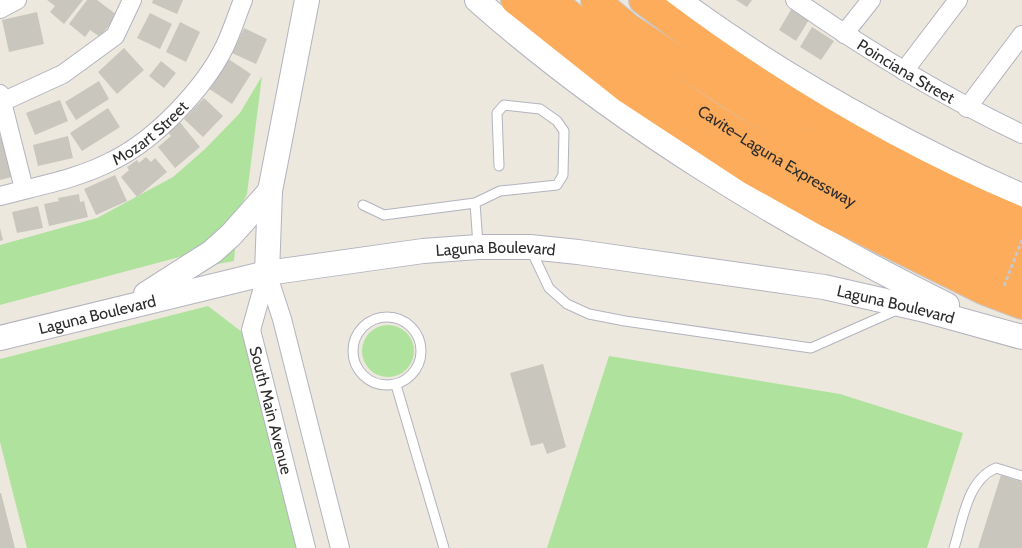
<svg xmlns="http://www.w3.org/2000/svg" width="1022" height="548" font-family="Cabin,sans-serif">
<rect width="100%" height="100%" fill="#ede8de"/>
<!-- green -->
<path fill="#afe29c" d="M262 76 247 194 236 216 216 239 187 255 0 305V245L97 218 173 177 205 149 240 113Z
M236 237 234 261 212 265Z
M208 306 242 332 298 548H27L0 442V359Z
M362 351a26 26 0 1 1 52 0a26 26 0 1 1-52 0Z
M609 356 840 394 963 433 927 548H547Z"/>
<!-- building -->
<path fill="#c9c6bd" d="M47 0H83L64 24 50 12 55 6Z
M87 0H97L117 15 100 37 90 30 85 37 69 24Z
M153 0H183L177 14 152 3Z
M736 0H752L747 7Z
M792 8 810 18 796 41 779 30Z
M37 12 44 44 9 52 2 20Z
M150 13 172 24 160 49 137 38Z
M180 22 200 32 186 62 166 52Z
M812 27 834 41 821 60 800 47Z
M244 28 267 39 256 64 232 53Z
M124 48 144 70 117 94 98 72Z
M227 58 251 74 232 104 208 88Z
M161 61 176 73 164 88 149 76Z
M99 81 109 99 76 120 65 102Z
M204 98 223 116 203 137 184 119Z
M60 100 68 121 35 135 26 113Z
M108 108 120 127 82 151 70 133Z
M179 121 200 147 175 168 158 147 171 136 167 131Z
M68 136 73 158 38 166 33 145Z
M0 137H2L12 177 0 180Z
M146 157 151 162 155 158 167 172 137 197 121 177 129 170 127 167 137 160 139 163Z
M115 175 127 201 96 215 84 189Z
M79 194 80 202 84 201 88 217 49 226 44 204 59 201 58 198Z
M38 206 43 228 17 233 12 212Z
M0 228 3 240 0 241Z
M543 364 566 447 547 454 543 443 531 446 510 373Z
M1001 475 1022 482V548H978Z
M0 493H1L15 548H0Z"/>
<g fill="none" stroke-linecap="round" stroke-linejoin="round">
<!-- lane casing -->
<g stroke="#b2b3bf" stroke-width="11">
<path id="lane" d="M475 203 478 245
M363 205 384 215 475 203 500 191 557 185 563 175 564 131 557 121 540 109 504 105 497 113 499 166
M531 250 549 288 567 304 589 314 625 321 811 348 899 309
M353 351a34 34 0 1 1 68 0a34 34 0 1 1-68 0Z
M396 385 444 548
M954 548C963 520 967 480 996 468L1022 476"/>
</g>
<!-- street casing -->
<g stroke="#b2b3bf" stroke-width="20">
<g id="street">
<path id="s1" d="M795 0C867 50 942 96 1022 134"/>
<path d="M0 9 17 0"/>
<path d="M844 34 871 0"/>
<path d="M904 71 958 0"/>
<path d="M0 94 24 189"/>
<path d="M2 102 63 74 115 36 132 0"/>
<path d="M967 108 1022 35"/>
<path id="s2" d="M0 196C37 186 78 179 112 161 155 140 204 89 225 46 232 31 237 15 243 0"/>
<path d="M267 273 282 319 340 548"/>
<path id="s3" d="M267 273 251 330 306 548"/>
</g>
</g>
<!-- secondary casing -->
<g stroke="#b2b3bf" stroke-width="26">
<g id="secondary">
<path d="M477 0C617 124 780 222 947 305"/>
<path d="M678 0C784 78 902 143 1022 196"/>
<path d="M267 273 270 191 307 0"/>
<path d="M146 294 212 252 231 235 270 191"/>
<path id="s4" d="M0 338 267 273 423 251 478 247H530L578 252 824 287 921 309 1022 337"/>
</g>
</g>
<!-- highway casing -->
<g stroke="#c8c8c8" stroke-width="30">
<g id="highway">
<path d="M515 0 627 89 752 171 829 214 985 291 1022 305"/>
<path id="s5" d="M551 0C648 77 751 147 860 205 913 232 967 255 1022 279"/>
<path d="M595 0 629 28 802 142 874 182 946 217 1022 250"/>
<path d="M643 0C759 89 888 166 1022 222"/>
</g>
</g>
<!-- lane -->
<use href="#lane" stroke="#fff" stroke-width="9"/>
<!-- street -->
<use href="#street" stroke="#fff" stroke-width="18"/>
<!-- secondary -->
<use href="#secondary" stroke="#fff" stroke-width="24"/>
<!-- highway -->
<use href="#highway" stroke="#fcac5b" stroke-width="28"/>
<!-- path-bridge -->
<path stroke="#c8c8c8" stroke-width="3" stroke-dasharray="4 2.5" stroke-linecap="butt" d="M1004 286 1022 240"/>
</g>
<g text-anchor="middle" stroke-width="5" stroke-linejoin="round" paint-order="stroke">
<!-- street labels -->
<g font-size="16" fill="#2c2c2c" stroke="#fff">
<text dy="6" stroke="none"><textPath href="#s1" startOffset="132">Poinciana Street</textPath></text>
<text dy="6" stroke="none"><textPath href="#s2" startOffset="165">Mozart Street</textPath></text>
<text dy="6" stroke="none"><textPath href="#s5" startOffset="275">Cavite–Laguna Expressway</textPath></text>
<text dy="6" stroke="none"><textPath href="#s4" startOffset="505">Laguna Boulevard</textPath></text>
<text dy="6" stroke="none"><textPath href="#s4" startOffset="910">Laguna Boulevard</textPath></text>
<text dy="6" stroke="none"><textPath href="#s4" startOffset="100">Laguna Boulevard</textPath></text>
<text dy="6" stroke="none"><textPath href="#s3" startOffset="142">South Main Avenue</textPath></text>
</g>
</g>
</svg>
